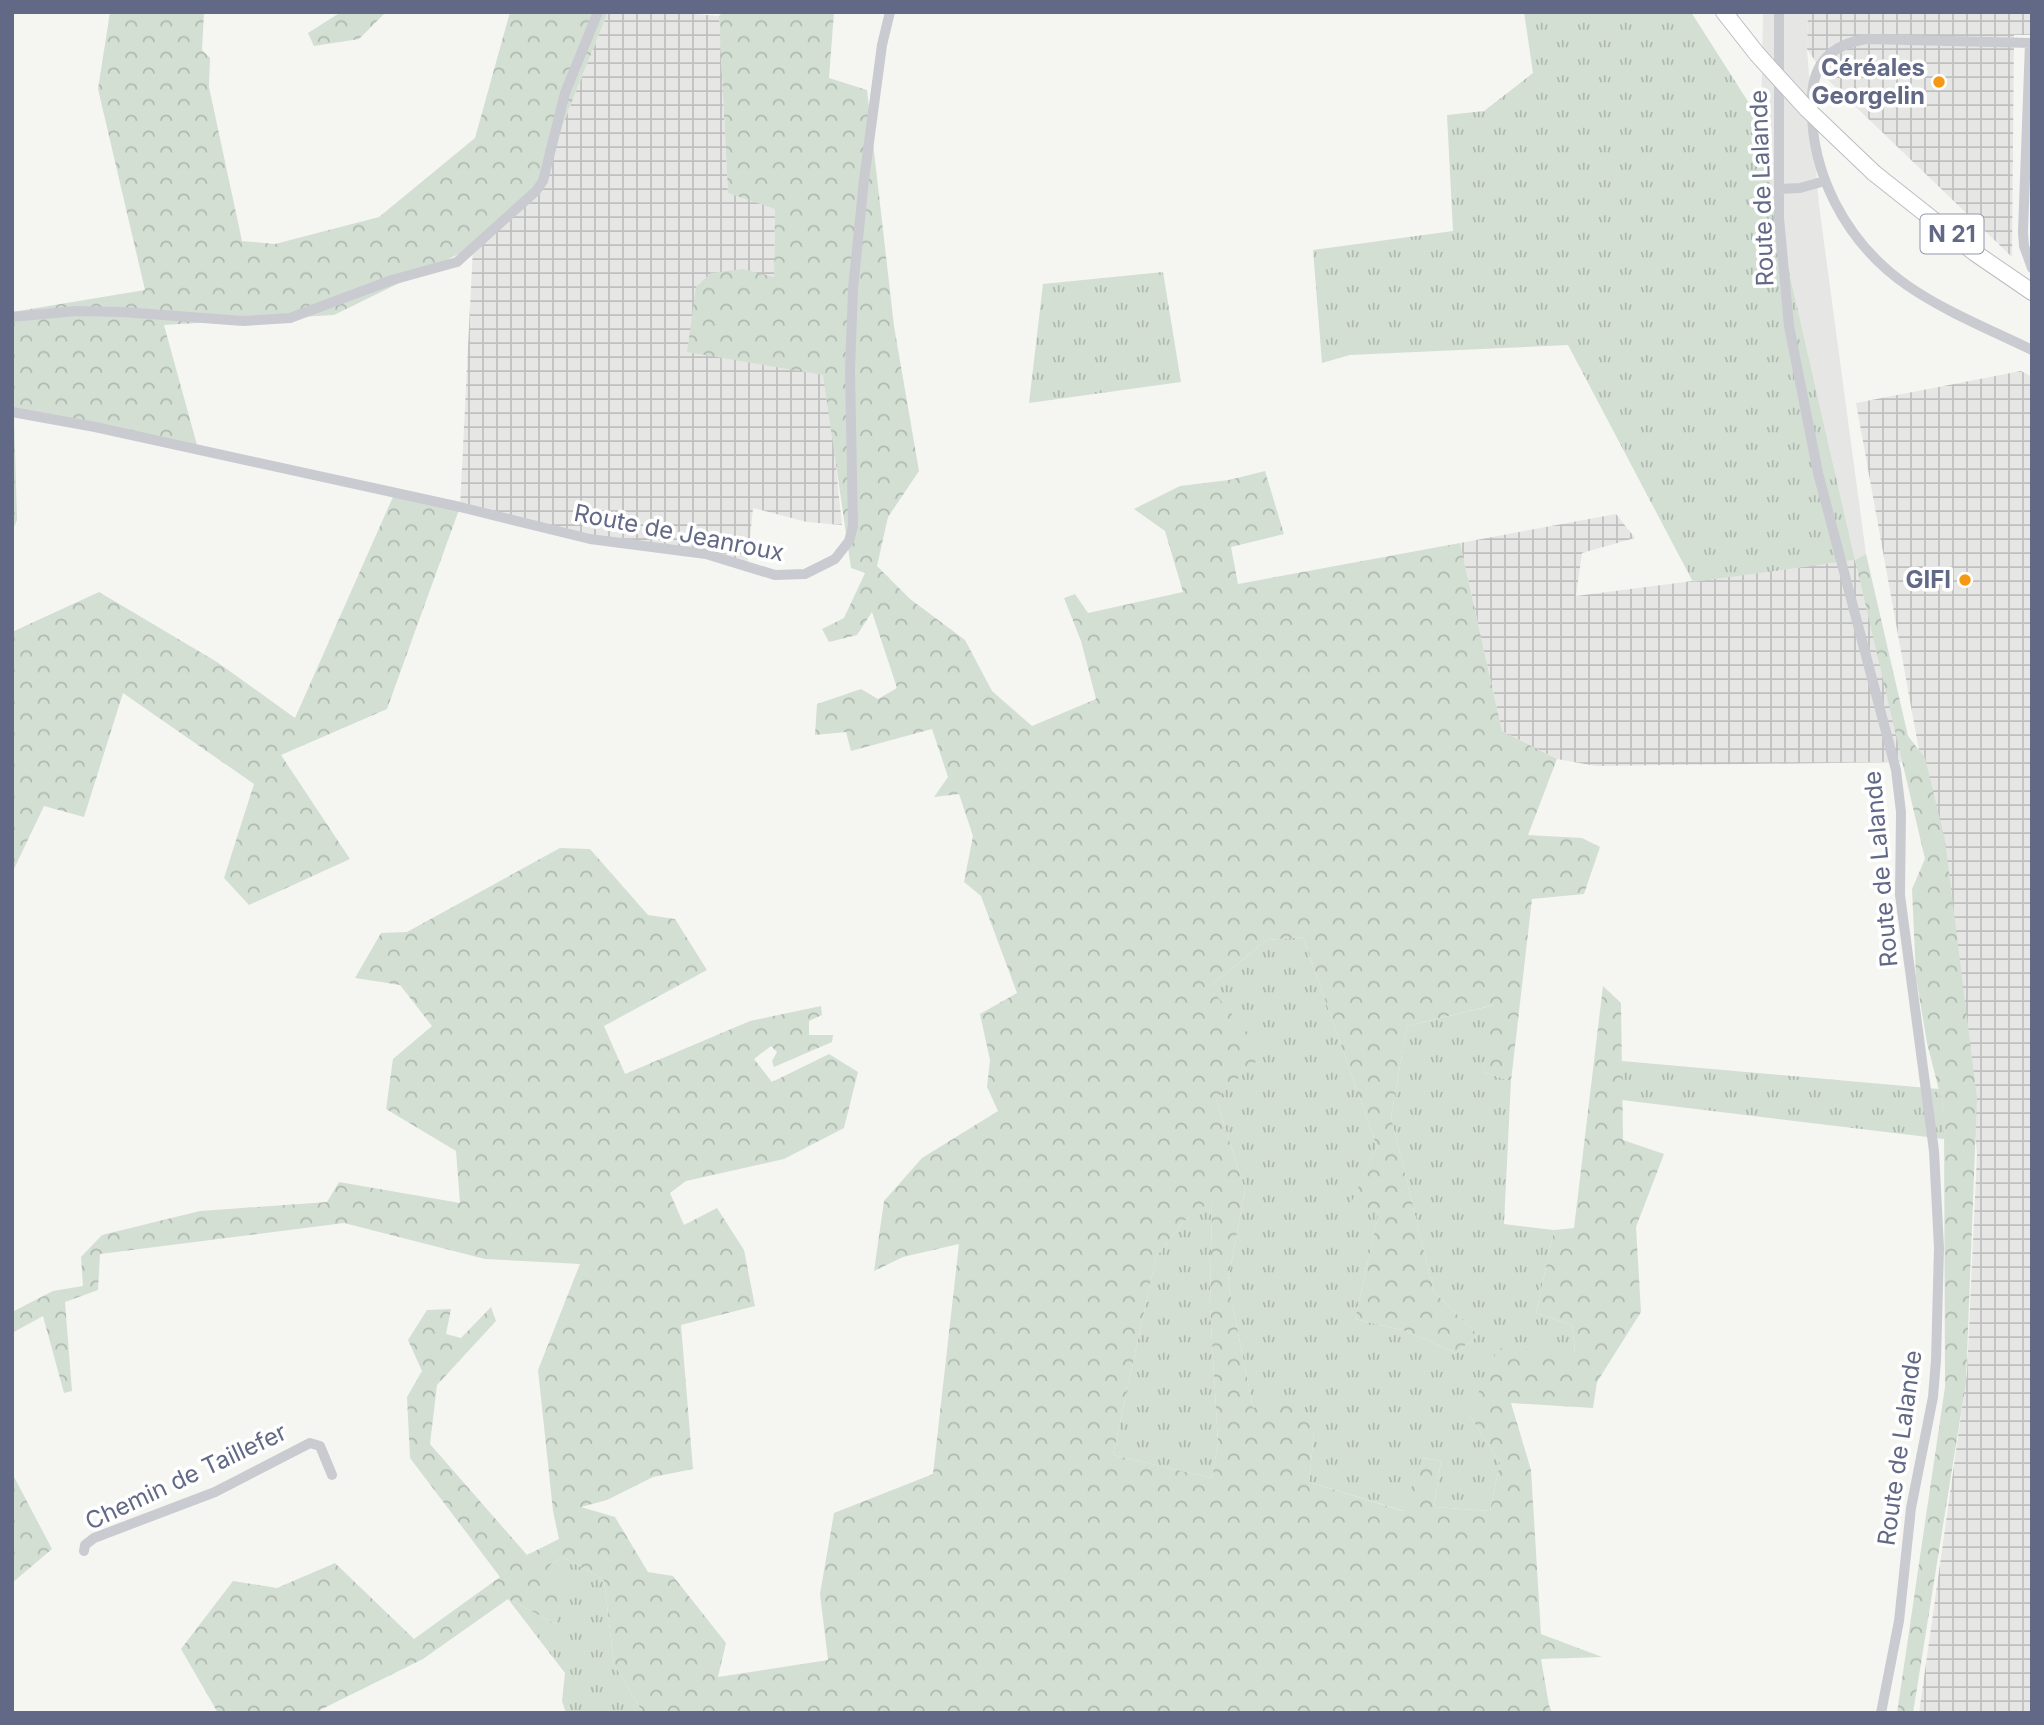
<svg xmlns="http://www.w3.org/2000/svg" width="2044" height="1725" font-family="Inter,sans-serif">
<defs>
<pattern id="industrial-grid" width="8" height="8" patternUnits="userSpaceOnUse" patternTransform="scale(1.75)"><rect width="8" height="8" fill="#e6e7e5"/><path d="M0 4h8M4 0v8" fill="none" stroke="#bebfbf"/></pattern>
<pattern id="grass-tufts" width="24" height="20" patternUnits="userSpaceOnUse" patternTransform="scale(1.75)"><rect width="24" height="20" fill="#d3dfd3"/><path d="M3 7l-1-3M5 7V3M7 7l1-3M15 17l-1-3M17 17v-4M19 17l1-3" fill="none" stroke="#afb9b1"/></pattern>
<pattern id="forest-crowns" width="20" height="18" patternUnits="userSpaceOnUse" patternTransform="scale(1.75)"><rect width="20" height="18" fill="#d3dfd3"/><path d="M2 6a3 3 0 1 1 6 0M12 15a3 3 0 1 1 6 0" fill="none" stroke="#afb9b1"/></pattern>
</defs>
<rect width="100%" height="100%" fill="#f5f6f2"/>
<!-- built -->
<path fill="#e6e7e5" d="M1763 12H1808L1807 49 1819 205 1866 554 1855 560 1775 210 1761 122Z"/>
<!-- industrial -->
<path fill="url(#industrial-grid)" d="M608 12H668L719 16 728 193 775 208 774 278 825 361 842 525 807 522 753 508 747 567 460 507 473 247 536 191Z
M1808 12H2032V35H2014L2012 257 1829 81 1807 49Z
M2021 371 2032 377V1713H1919L1967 1373 1977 1154 1955 949 1856 403Z
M1616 514 1635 538 1582 553 1576 596 1855 560 1904 762 1596 766 1557 759 1502 731 1460 543Z"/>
<!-- grass -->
<path fill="url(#grass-tufts)" d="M1524 12H1691L1761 122 1775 210 1855 560 1693 582 1568 345 1350 355 1322 363 1313 250 1453 231 1447 115 1484 111 1533 73Z
M1163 272 1181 382 1029 403 1043 284Z
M1303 937 1377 1147 1352 1202 1379 1212 1355 1319 1406 1331 1456 1353 1478 1335 1434 1292 1391 1117 1407 1026 1495 1005 1483 1072 1511 1081 1504 1224 1554 1230 1536 1313 1572 1325 1575 1353 1469 1414 1500 1463 1490 1511 1434 1507 1441 1461 1423 1458 1404 1511 1309 1482 1314 1432 1253 1408 1228 1281 1245 1190 1216 1099 1209 987 1267 940Z
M1622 1061 1939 1089 1944 1110V1139L1622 1100Z
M1212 1199 1210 1308 1218 1442 1212 1478 1113 1455 1156 1257 1184 1221Z
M563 1557 604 1580 614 1664 643 1713H566L562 1701 565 1673 508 1599 556 1624 550 1565Z"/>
<!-- forest -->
<path fill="url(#forest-crowns)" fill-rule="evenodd" d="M110 12H204L202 50 210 58 209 87 242 241 275 244 379 217 475 138 510 12H608L536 191 473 247 334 315 164 325 197 445 14 413 17 520 12 532V312L145 290 98 89Z
M341 12H386L359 39 314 46 308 33Z
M723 12H834L829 78 867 90 894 326 919 471 888 517 877 566 910 599 965 640 992 691 1032 726 1096 699 1081 641 1064 598 1075 594 1088 613 1183 592 1165 531 1134 509 1180 486 1229 480 1265 471 1284 534 1231 547 1238 584 1460 543 1502 731 1557 759 1528 835 1582 838 1600 847 1584 894 1532 899 1511 1081 1483 1072 1494 1005 1407 1026 1391 1117 1434 1292 1478 1335 1456 1353 1406 1331 1355 1319 1379 1212 1351 1203 1377 1147 1303 937 1267 940 1209 987 1265 1053 1216 1099 1245 1190 1228 1281 1253 1408 1294 1396 1314 1432 1309 1482 1403 1511 1422 1458 1441 1461 1434 1507 1490 1511 1500 1463 1469 1414 1498 1348 1575 1352 1572 1325 1536 1313 1554 1230 1574 1228 1603 986 1621 1003 1623 1140 1664 1154 1636 1227 1641 1312 1597 1382 1593 1408 1511 1403 1531 1470 1541 1634 1602 1657 1541 1659 1549 1705 1552 1713H643L614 1664 604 1580 563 1557 550 1565 563 1585 556 1624 508 1599 423 1659 314 1713H218L181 1649 233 1581 277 1588 335 1563 414 1639 500 1577 410 1458 407 1397 422 1371 408 1340 427 1310 451 1309 446 1334 461 1338 491 1307 496 1321 437 1385 430 1444 527 1555 559 1539 553 1511 538 1370 580 1264 485 1259 344 1223 100 1254 98 1290 65 1302 72 1391 64 1393 43 1316 12 1333V1312L53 1291 83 1286 81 1257 102 1235 200 1211 327 1202 339 1182 460 1203 456 1151 386 1109 393 1059 432 1026 400 985 355 978 381 933 407 932 560 848 590 849 648 915 675 919 707 970 604 1026 625 1074 750 1021 821 1006 822 1015 809 1021V1035H833L832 1042 774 1067 772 1061 777 1052 771 1046 754 1059 772 1082 829 1054 858 1072 844 1128 784 1159 686 1181 670 1193 684 1225 717 1208 744 1250 755 1306 681 1325 693 1469 653 1477 607 1500 581 1507 615 1517 648 1572 673 1576 726 1643 718 1677 828 1660 820 1594 834 1513 933 1474 959 1244 903 1257 874 1271 884 1201 922 1158 998 1111 987 1087 990 1060 980 1014 1017 993 981 896 964 882 973 836 959 794 934 797 948 777 932 729 851 751 846 732 815 735 817 704 861 689 878 699 897 688 872 612 857 635 829 642 822 629 844 618 865 573 851 568 823 375 687 352 696 287 711 273 743 269 774 277 775 209 728 193 719 16ZM1212 1200 1210 1308 1218 1442 1212 1478 1113 1455 1156 1257 1184 1221Z
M396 490 460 507 387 709 281 755 350 859 249 905 224 878 254 784 123 693 84 817 44 806 12 873V632L99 592 217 662 295 718Z
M1866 554 1908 736 1925 758 1945 840 1977 1098 1966 1382 1913 1713H1897L1945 1387 1944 1110 1927 1043 1916 977 1912 889 1925 859 1855 560Z
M12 1473 52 1549 12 1583Z"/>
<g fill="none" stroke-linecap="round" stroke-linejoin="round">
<!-- primary casing -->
<g stroke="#bcbdc3" stroke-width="18">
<path id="primary" d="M1724 12 1757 54
M1874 173 1975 253 2032 292"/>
</g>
<!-- minor -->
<path stroke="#cacbd0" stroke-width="10" d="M1779 12V218L1789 326 1818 473 1896 770 1901 812 1900 895 1934 1151 1939 1248 1936 1360 1933 1397 1911 1508 1899 1621 1881 1713
M2030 43 2023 232 2024 246 2032 268
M2032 43 1866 39C1834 44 1814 61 1812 95 1808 172 1846 243 1908 286 1946 312 1991 330 2032 350
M1779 189 1800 188 1825 181
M12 317 75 311 123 312 243 321 290 318 392 280 457 262 536 191 543 181 565 93 598 12
M12 412 95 427 460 507 590 539 706 554 775 575 805 574 835 559 849 541 853 526 850 370 853 289 864 180 882 45 890 12
M84 1551 85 1545 94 1538 215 1492 310 1443 320 1446 332 1475"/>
<!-- primary -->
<use href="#primary" stroke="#fff" stroke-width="16"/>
<!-- primary-bridge casing -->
<g stroke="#bcbdc3" stroke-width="18" stroke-linecap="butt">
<path id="primary-bridge" d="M1757 54 1807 109 1874 173"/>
</g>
<!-- primary-bridge -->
<use href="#primary-bridge" stroke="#fff" stroke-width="16"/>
</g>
<!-- markers -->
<g fill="#f59813" stroke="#fff" stroke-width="2.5">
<circle cx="1939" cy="82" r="7"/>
<circle cx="1965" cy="580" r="7"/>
</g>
<g text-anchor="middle" stroke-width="7" stroke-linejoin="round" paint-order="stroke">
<!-- shield labels -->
<rect fill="#fff" stroke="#9196aa" stroke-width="2" x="1920.5" y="214.5" width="63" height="39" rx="5"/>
<g font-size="23" font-weight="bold" fill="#626986">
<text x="1952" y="242">N 21</text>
</g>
<!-- poi labels -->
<g font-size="24" font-weight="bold" fill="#626986" stroke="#fff" text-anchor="end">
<text x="1925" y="76">Céréales<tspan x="1925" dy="28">Georgelin</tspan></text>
<text x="1951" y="588">GIFI</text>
</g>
<!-- street labels -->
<g font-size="24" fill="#626986" stroke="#fff">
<text transform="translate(1762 188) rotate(-92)" y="8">Route de Lalande</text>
<text transform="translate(679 533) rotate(11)" y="8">Route de Jeanroux</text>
<text transform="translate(1881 869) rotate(-95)" y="8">Route de Lalande</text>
<text transform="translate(1900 1448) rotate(-82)" y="8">Route de Lalande</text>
<text transform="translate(186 1477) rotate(-25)" y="8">Chemin de Taillefer</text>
</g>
</g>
<!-- border -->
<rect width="2044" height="1725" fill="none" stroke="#626986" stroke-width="28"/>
</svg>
